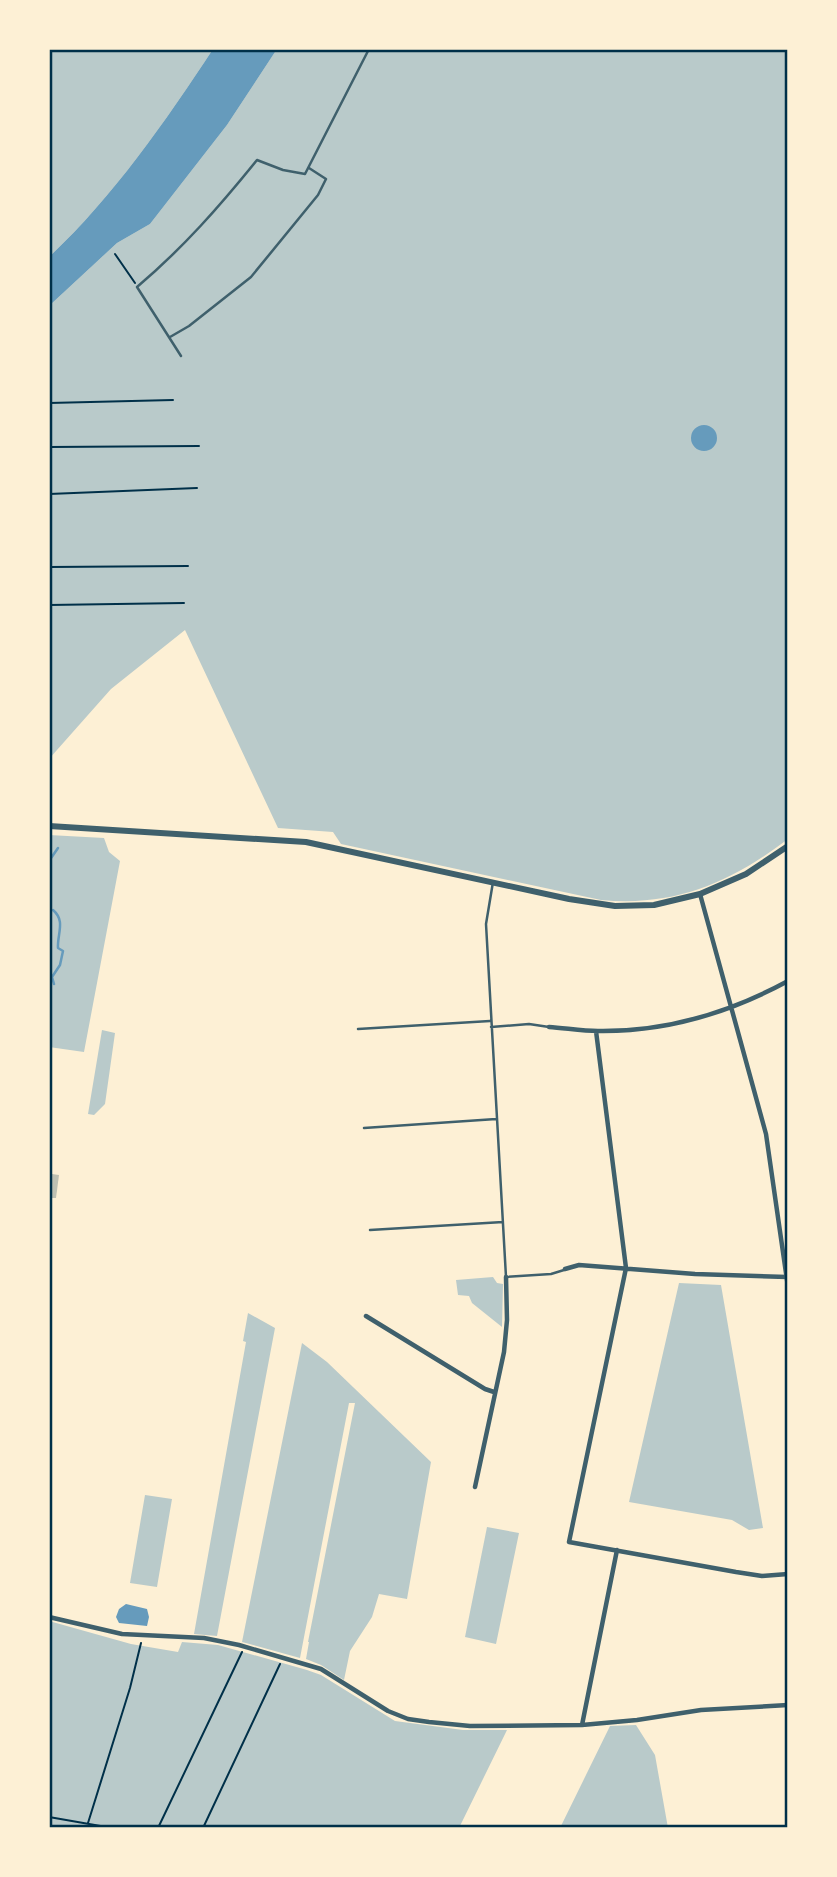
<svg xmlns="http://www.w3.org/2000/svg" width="837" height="1877" font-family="Mulish,sans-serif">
<rect width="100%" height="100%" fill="#fdf0d5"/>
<!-- green -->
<path fill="#b9caca" d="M49 49H213C165 122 113 197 49 257Z
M277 49H788V839C730 883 675 907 601 900L341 844 333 832 278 828 185 630 111 689 49 759V306L117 243 150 224 227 125Z
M49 835 104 838 109 852 120 861 84 1052 49 1047Z
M102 1030 115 1033 105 1104 94 1115 88 1114Z
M493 1277 497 1283 503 1284 502 1327 472 1303 469 1296 458 1295 456 1280Z
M679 1283 721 1285 763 1528 749 1530 732 1520 629 1502Z
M248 1313 275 1328 217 1636 194 1634 246 1342 243 1341Z
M302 1343 327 1362 431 1462 407 1599 379 1594 372 1617 350 1651 344 1680 321 1665 306 1659 309 1642H308L355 1403H349L300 1658 242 1642Z
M145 1495 172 1499 157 1587 130 1583Z
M487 1527 519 1533 496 1644 465 1637Z
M49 1621 131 1644 178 1652 182 1642 218 1645 307 1670 321 1675 395 1721 463 1730H507L459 1828H49Z
M636 1725 655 1755 668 1828H560L610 1726Z"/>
<!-- water -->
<path fill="#669bbc" d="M213 49H277L227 125 150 224 117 243 49 306V257C113 197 165 122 213 49Z
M691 438a13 13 0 1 1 26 0a13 13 0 1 1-26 0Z
M126 1604 147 1609 149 1617 147 1626 119 1623 116 1617 119 1609Z"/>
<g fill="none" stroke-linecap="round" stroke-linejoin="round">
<!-- stream -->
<path stroke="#669bbc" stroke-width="2.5" d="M49 861 58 848
M53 910C66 921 57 934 58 948L63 951 60 965 52 977 54 984"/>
</g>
<!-- building -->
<path fill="#bec0b2" d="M52 1174 59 1175 56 1198H49Z"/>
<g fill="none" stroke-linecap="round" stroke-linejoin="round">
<!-- path -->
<path stroke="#003049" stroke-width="2" d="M115 254 135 283
M49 403 173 400
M49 447 199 446
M49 494 197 488
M49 567 188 566
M49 605 184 603
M49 1817 112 1828
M88 1823 130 1688 141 1643
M158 1828 242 1652
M203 1828 280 1664"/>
<!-- service -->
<path stroke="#3f606c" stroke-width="2.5" d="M170 337 189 326 251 277 318 195 326 179 309 168
M181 356 137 287C183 248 219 207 257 160L283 170 305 174 369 49
M493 882 486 924 506 1277 551 1274 564 1270
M491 1027 529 1024 549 1027
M358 1029 490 1021
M364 1128 496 1119
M370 1230 503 1222"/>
<!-- minor -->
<path stroke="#3f606c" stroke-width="4.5" d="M700 894 766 1134 788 1287
M549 1027C565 1028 582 1031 598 1031 665 1032 729 1013 788 981
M596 1031 626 1268 569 1542 736 1572 762 1576 788 1574
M565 1269 579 1265 695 1274 787 1277
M366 1316 485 1389 494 1392
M475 1487 504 1352 507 1320 506 1277
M49 1617 122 1634 204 1638 239 1645 321 1669 388 1711 408 1719 429 1722 470 1726 582 1725 637 1720 701 1710 788 1705
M582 1725 617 1550"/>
<!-- tertiary -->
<path stroke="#3f606c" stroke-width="6" d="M49 826 306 842 569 899 615 906 654 905 700 894 746 874 788 846"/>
</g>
<!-- border -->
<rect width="837" height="1877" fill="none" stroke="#fdf0d5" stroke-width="102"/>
<rect x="51" y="51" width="735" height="1775" fill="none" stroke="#003049" stroke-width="2.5"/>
</svg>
